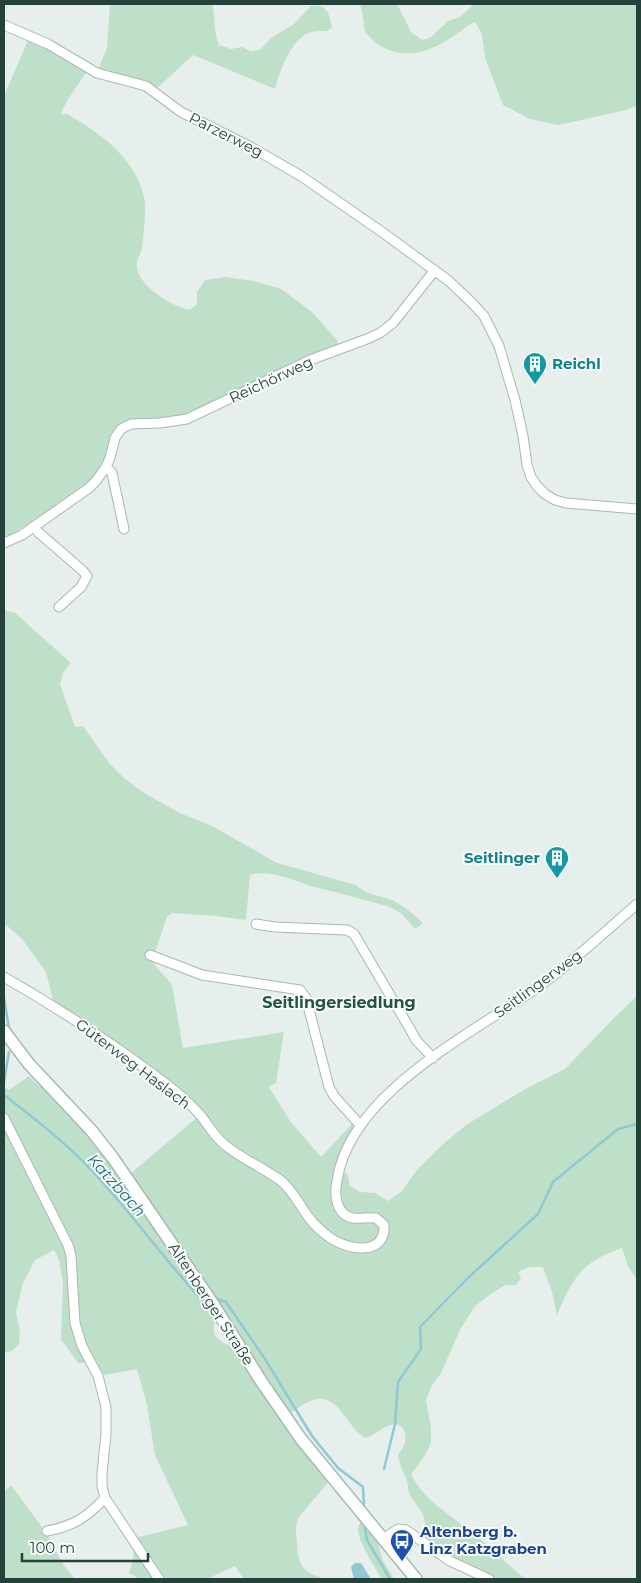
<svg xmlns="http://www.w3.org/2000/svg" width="641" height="1583" font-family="Montserrat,sans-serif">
<rect width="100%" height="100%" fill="#e6efeb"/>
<!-- green -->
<path fill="#bfe0c8" d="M110 4H212C216 18 213 32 219 45L231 49 242 47 251 51 260 50 271 38 294 24 311 6C327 4 329 13 332 27L327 31C321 31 313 31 308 33 291 40 279 73 275 89L193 55 156 89 98 70 107 48Z
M360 4H397L411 32 422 40 430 38 448 21 460 17 474 4H637V106L622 111 558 125 530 119 503 105 485 58 482 34 475 22C465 26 458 34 449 39 428 53 402 60 379 45 374 42 369 36 365 32L363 16Z
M29 38 88 70 68 99 60 115 67 114C102 134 138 160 145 202 146 211 143 238 142 248 141 253 138 257 137 262 135 274 145 284 153 291 166 301 174 306 190 310L197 304V292L205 280 224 277 254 281 281 289 312 312 337 340 339 347 184 416 167 421H130L95 477 62 502 4 539V96Z
M4 610 15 613 71 663 63 673 60 684 75 727 83 726 109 763 125 779 144 793 180 813 214 827 277 863 356 885C366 895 379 895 392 900 404 906 414 915 423 923L415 929 401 913 390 907C365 900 340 893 314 887 294 881 271 869 250 875L246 920 216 916 172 913 167 917 155 952 154 964 172 985 183 1048 284 1032 276 1083 269 1087 290 1121 321 1157 353 1123 354 1129 336 1167 348 1175 350 1186 360 1192 375 1193 388 1201 402 1191 416 1171 442 1145 466 1125 527 1088 565 1069 614 1018 637 996V1280L628 1266 622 1248C582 1262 573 1277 557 1315L552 1292 543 1267H529L518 1272 521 1278 516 1285H506L495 1291 475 1306 461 1328 441 1373 431 1387 426 1400 431 1428V1443L424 1457 411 1474C425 1503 456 1518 479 1538 496 1551 509 1567 526 1579 516 1579 504 1581 495 1579 468 1572 443 1552 422 1536 431 1515 417 1509 409 1493 408 1489 408 1485 407 1481 403 1470 400 1467 398 1455 403 1448 407 1442 405 1433 398 1412 377 1435 366 1438 356 1433 351 1424 345 1416 325 1389 312 1398 289 1414L130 1174 201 1114 54 1004 46 972 22 939 4 923Z
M29 1076 38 1085 49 1091 102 1150 214 1314C215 1319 214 1322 214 1327 212 1339 225 1344 234 1347 264 1392 292 1441 330 1480L298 1518C295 1526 296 1533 297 1542 298 1565 302 1572 325 1579H244L235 1566 207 1579H161L135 1538 188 1525 155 1455 147 1405 137 1369 104 1375 86 1346 84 1336V1363H78L61 1339 63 1284 59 1260 54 1250 35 1260 23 1283 16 1312 20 1331 19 1344 12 1351 4 1353V1087L9 1090Z
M11 1485 47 1534 64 1566 75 1579H4V1492Z
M361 1521 378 1543 383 1561 394 1579H382C376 1570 357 1539 358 1529 358 1526 360 1524 361 1521Z
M134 1546 156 1579H140L129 1573 133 1560Z"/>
<!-- water -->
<path fill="#8ec9d4" d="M355 1563H361L371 1579H354L351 1567Z"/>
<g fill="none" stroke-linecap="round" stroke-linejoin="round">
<!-- stream -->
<path stroke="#8ec9d4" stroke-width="2.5" d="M4 998 9 1028
M4 1082 9 1052
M4 1095C39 1122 75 1150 104 1184 138 1222 168 1264 203 1301
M214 1298 226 1302 265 1359 312 1436 338 1468 363 1487 364 1504
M384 1469 395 1424 398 1382 421 1349 420 1327 469 1277 538 1214 553 1182 618 1129 637 1124
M365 1529 367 1540 390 1579"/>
<!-- street casing -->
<g stroke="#a8b8b2" stroke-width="11">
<path id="street" d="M4 25 48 44 97 73 146 86 181 112 251 147 301 176 382 232 449 281 473 304 484 316 499 346 515 400 523 436 527 465 531 477 537 486 545 494 555 500 566 503 637 509
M106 467 112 473 124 529
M34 526 38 532 83 571 87 576 81 587 59 607
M4 543 22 535 89 488 96 481 106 467 110 458 115 438 121 429 131 424 160 423 187 419 310 360 367 339 380 333 393 323 435 270
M256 924 275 927 347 930 354 934 410 1029 416 1040 433 1058
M150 955 202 975 300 990 306 998 329 1087 334 1096 360 1125
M4 977C63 1011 120 1048 174 1090 184 1098 193 1107 201 1116 209 1126 215 1137 225 1145 242 1159 262 1167 280 1180 292 1189 299 1204 307 1215 314 1225 323 1233 332 1239 349 1250 386 1256 384 1225L376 1218C368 1217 361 1219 353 1218 336 1215 334 1195 337 1181 350 1091 475 1033 542 984 575 960 606 931 637 904
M4 1118 68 1245 71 1256 75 1323 82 1346 98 1376 106 1407V1434L102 1473V1486L105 1498C87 1517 74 1526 47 1531
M105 1498 159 1579
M383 1539 398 1529 406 1530 450 1561 489 1579"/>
</g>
<!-- secondary casing -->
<g stroke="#a4bbb3" stroke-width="14">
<path id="secondary" d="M4 1031 29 1064 91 1130 113 1158 211 1301 261 1381 301 1439 416 1579"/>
</g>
<!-- street -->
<use href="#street" stroke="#fff" stroke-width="9"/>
<!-- secondary -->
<use href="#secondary" stroke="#fff" stroke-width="11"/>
</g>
<!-- icons -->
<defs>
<g id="building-pin" transform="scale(1.25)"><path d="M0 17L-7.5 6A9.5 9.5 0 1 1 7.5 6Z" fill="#0f9aa8" stroke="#f7fbf9"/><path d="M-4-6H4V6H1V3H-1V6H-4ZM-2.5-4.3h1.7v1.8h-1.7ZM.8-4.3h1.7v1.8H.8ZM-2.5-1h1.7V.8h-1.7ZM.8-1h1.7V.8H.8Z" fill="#fff"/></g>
<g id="bus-pin" transform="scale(1.25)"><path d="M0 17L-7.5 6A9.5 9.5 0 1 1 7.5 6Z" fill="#1a4fb4" stroke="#f7fbf9"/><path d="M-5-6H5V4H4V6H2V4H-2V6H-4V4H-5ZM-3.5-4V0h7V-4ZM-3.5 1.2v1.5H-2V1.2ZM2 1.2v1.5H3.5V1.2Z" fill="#fff"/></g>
</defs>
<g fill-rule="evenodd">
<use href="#building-pin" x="535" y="364"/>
<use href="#building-pin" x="557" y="858"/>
<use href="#bus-pin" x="402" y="1541"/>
</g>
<g text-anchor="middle" stroke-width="4" stroke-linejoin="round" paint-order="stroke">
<!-- street labels -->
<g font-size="15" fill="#24423a" stroke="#f7fbf9">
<text transform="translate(226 135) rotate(27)" y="5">Parzerweg</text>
<text transform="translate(271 380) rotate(-25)" y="5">Reichörweg</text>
<text transform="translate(538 984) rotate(-36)" y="5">Seitlingerweg</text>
<text transform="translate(133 1064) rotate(37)" y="5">Güterweg Haslach</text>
<text transform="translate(211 1304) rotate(57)" y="5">Altenberger Straße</text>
</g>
<!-- culture labels -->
<g font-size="15" font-weight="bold" fill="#0d838f" stroke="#f7fbf9" text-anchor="start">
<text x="552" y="369">Reichl</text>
<text x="540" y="863" text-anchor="end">Seitlinger</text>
</g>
<!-- transit labels -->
<g font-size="15" font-weight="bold" fill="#164399" stroke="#f7fbf9" text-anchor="start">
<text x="420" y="1537">Altenberg b.<tspan x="420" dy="17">Linz Katzgraben</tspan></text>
</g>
<!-- neighbourhood labels -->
<g font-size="16" font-weight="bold" fill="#1f5548" stroke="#f7fbf9">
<text x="339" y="1008">Seitlingersiedlung</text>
</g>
<!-- water labels -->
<g font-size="16" font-style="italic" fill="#1c6f80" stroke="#f7fbf9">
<text transform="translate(117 1185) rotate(48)" y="6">Katzbach</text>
</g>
</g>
<!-- border -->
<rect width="641" height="1583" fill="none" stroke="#24423a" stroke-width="10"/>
<!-- scale -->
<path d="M22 1553v8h126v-8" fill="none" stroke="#24423a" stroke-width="2.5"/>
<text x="30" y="1553" font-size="15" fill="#24423a" stroke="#f7fbf9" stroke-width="4" paint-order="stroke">100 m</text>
</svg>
